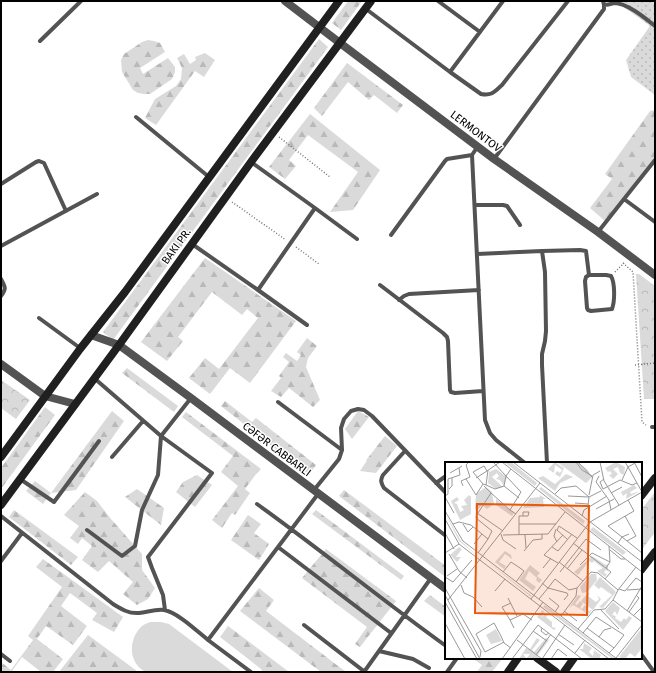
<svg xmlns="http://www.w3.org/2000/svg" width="656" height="673" font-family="'Fira Sans',sans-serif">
<defs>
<pattern id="grass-dots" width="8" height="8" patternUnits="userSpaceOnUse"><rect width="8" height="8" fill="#dadada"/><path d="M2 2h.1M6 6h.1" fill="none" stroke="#b9b9b9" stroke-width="1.8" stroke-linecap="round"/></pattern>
<pattern id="forest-firs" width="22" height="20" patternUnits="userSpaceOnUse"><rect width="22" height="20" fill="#dadada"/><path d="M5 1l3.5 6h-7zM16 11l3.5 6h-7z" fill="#b9b9b9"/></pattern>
<pattern id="park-crowns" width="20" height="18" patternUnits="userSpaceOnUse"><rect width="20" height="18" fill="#dadada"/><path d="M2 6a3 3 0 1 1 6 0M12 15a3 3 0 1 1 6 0" fill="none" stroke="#b9b9b9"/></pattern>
</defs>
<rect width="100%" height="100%" fill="#fff"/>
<!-- grass -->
<path fill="url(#grass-dots)" d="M617 1H655V95L631 77 626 60 650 26 632 13 616 2Z"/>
<!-- forest -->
<path fill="url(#forest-firs)" d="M348 1H362L341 30 332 23Z
M319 39 328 47 113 340 103 332Z
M148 40 154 41 160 43 165 52 140 68 143 74 168 58 175 67V72L172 79 150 94H144L138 93 133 90 122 72 121 60 124 54 142 42Z
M205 53 215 60 204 77 195 71 156 125 145 118 155 99 176 86 181 79 182 68 177 58 184 54 190 64 196 60 195 57Z
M347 63 403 105 397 113 374 95 369 100 348 82 322 116 314 108Z
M655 110V157L605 221 590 208 612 179 605 174 650 111Z
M310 114 380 170 353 210 330 212 358 172 308 135 289 160 296 166 285 179 269 167Z
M205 258 296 321 250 383 230 368 210 394 189 378 205 358 219 369 258 318 247 309 242 315 212 292 178 337 183 341 167 361 141 342Z
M307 338 317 346 308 358 306 367 320 400 313 407 289 388 281 397 271 391 281 378 279 376 289 362 283 357 286 353 297 361 301 355 297 352Z
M127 368 178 406 174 412 122 373Z
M225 401 252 422 256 418 316 465 309 475 221 406Z
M45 407 55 415 1 489V468Z
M112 411 124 421 76 490 51 493 43 504 26 491 35 481 51 493Z
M358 411 369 417 352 439 345 429Z
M186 412 261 469 256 474 245 489 250 493 235 515 232 513 222 528 212 520 238 486 221 472 233 456 182 417Z
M385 436 397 446 376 473 360 471 366 462 367 459Z
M197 475 212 485 195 507 176 492 183 482Z
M137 489 164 508 161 525 125 497Z
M344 490 446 566V574L444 576 339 496Z
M85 492 97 501 111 519 142 554V570L155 588 148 599 137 605 123 594 133 582 109 561 98 572 82 560 92 546 82 538 78 544 70 538 79 526 64 515Z
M14 510 78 557 71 565 9 517Z
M316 510 404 576 401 580 312 514Z
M248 515 261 524 254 533 269 544 259 560 231 540Z
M326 549 396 601 360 647 355 644 367 627 302 578Z
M43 559 123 617 114 632 92 620 97 613 70 593 61 606 87 626 73 645 46 626 37 639 63 659 53 672H41L22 657 12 671 14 672H1V662L11 670 33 640 28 636 62 587 36 567Z
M259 588 274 600 266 611 346 672H321L240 611Z
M430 595 446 607V617L424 601Z
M228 626 289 672H263L261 669 220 637Z
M88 635 137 671V672H120L119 671 118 672H59Z
M472 658H503L492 672H477L482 665Z"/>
<!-- park -->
<path fill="url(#park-crowns)" d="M636 274H639L655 286V399H644Z
M1 380 30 400 16 419 1 408Z
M655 492V532L641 551V510Z"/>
<!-- pitch -->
<path fill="#dadada" d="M150 622H161L169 624 233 672H145C143 670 139 668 138 666 128 654 131 636 142 626 144 624 148 623 150 622Z"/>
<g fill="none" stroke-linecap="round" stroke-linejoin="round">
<!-- path -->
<path stroke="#757575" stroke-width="1.5" stroke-dasharray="1 2" stroke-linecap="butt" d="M279 137 330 177
M232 202 286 240
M296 247 319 264
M623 263 633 272 642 422 646 425
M615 272 624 263
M635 365 655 363"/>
<!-- lane -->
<path stroke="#535353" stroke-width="4" d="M438 1 480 32
M604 5C607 5 611 4 614 3 627 3 645 18 655 26
M366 9 450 72 503 1
M40 41 81 1
M450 72 481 94C492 96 494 92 502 85L568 1
M136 117 209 177
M472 155 485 420 490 433 496 440 525 463
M494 159 604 9V5L603 1
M1 184 36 162 39 161 44 163 66 211
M624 199 655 160
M475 205H503L507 206 520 225
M315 208 357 239
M598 232 624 199 655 222
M391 235 445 161 447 159 472 155 478 146
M192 244 258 290 315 208 251 162
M1 246 97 194
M542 251 580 250 586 251 589 275 586 277 585 281 587 308 588 310 591 311 612 309C615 301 615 283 611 276L606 275H589
M477 254 542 251 545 272 546 331 545 341 542 354V365L547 463
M1 279C5 287 7 288 1 296
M380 285 443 333 447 337 448 341 450 390 451 392 455 393 483 391
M258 290 307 325
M399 300 404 296 409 294 479 290
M39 318 80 348
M94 378 161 436 191 398
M278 402 342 450
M652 427H655
M405 451 383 475C380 480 381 483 384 488L446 536
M112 457 143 421
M20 479 54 502 99 441
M436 483 446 476
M314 490 339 459 342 450 341 428 344 419 351 411 358 409 364 410 372 416 446 493
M257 504C321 550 382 600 446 646
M1 516 113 604C121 609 129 614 139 613 148 612 155 609 164 610 177 612 197 631 208 640L318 494
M87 530 122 556 135 546 142 510 158 475 161 436 212 473 148 557 152 568 163 595 165 610
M278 547 391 633
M1 561 22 533
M304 625 365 672
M208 640 251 672
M379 651 413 659 429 668
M1 654 10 661
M641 654 654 672
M364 672 431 578
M447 672 457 658"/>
<!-- street -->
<path stroke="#535353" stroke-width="8" d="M285 1 340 43 494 159 598 232 655 275
M91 335 119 345 191 398 446 589
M1 364 45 396 75 404"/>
<!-- secondary -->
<path stroke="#202020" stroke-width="8" d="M1 457 80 349 125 292 339 1
M641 496 655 478
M1 505 119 345 251 162 371 1
M641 570 655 552
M537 658 556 672
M508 672 518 658
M564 672 574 658"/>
</g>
<g text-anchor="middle" stroke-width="3" stroke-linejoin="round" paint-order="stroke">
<!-- street labels -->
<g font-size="11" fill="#000" stroke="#fff">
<text transform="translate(476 131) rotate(37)" y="4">LERMONTOV</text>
<text transform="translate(176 246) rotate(-54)" y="4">BAKI PR.</text>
<text transform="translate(277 449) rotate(37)" y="4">CƏFƏR CABBARLI</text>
</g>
</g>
<!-- overview -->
<g transform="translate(445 462)">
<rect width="197" height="197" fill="#fff"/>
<path d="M112 0H132L142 7 147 15 141 21ZM41 25 47 30 49 42 42 47 37 43 32 49 30 47 31 32ZM51 167 57 179 46 182 41 173ZM196 167 197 186 190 195 185 191 180 197 174 195Z" fill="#dadada"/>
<path d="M110 0 119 6 115 15 110 12 112 9 115 11 117 8 110 3 109 11 103 7ZM171 0 180 5 179 13 175 11 173 5 168 7 173 12 168 17 164 13 167 12 165 9 163 10 160 6ZM51 7 62 15 59 24 55 18 51 17 54 14 52 11 47 15 58 25 51 27 43 21 44 10ZM121 12 128 15 115 21 110 29 93 16 98 14 110 22ZM189 23 192 26 185 30 186 32 195 29 181 37 182 31 178 34 176 30ZM24 33 26 35V52L15 58 6 39 12 35 14 38 9 41 12 42 15 50 19 48 16 44 22 43 19 38ZM51 37 69 51 67 54 51 43ZM0 51 16 79 35 96 14 79ZM14 85 17 87 11 95H16L12 100 5 93ZM60 89 66 93 67 97 60 92 54 100 61 104 59 107 50 100ZM147 94 161 103 163 102V109L161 108 159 110 162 113 160 115 152 109 158 106 149 99 147 101 144 99 133 113 129 110ZM39 97 87 134 86 135ZM85 103 95 111 92 114 97 118 94 121 91 118 92 116 84 109 80 117 91 125 88 129 74 118ZM155 115 171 130 158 146 154 145 167 133 156 125 154 127 149 123ZM143 131H145L143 134 151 140 154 137 152 133 156 137 148 148 136 139ZM133 133 136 134 130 142 132 143 135 139 138 141 135 146 137 147 140 143 143 145 140 150 147 148 141 156 142 152 137 148 128 143 124 146ZM168 140 175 146 172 153 170 149 167 153 171 154 170 156 176 160 179 156 181 158 184 154 187 156 178 168 160 149ZM100 143 169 196 168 197 98 145ZM92 176 95 178 87 188 89 190 101 176 104 178 92 194 95 197 82 196 85 192H78L81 196 74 197 81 186 85 187Z" fill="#dadada"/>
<path d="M59 0H66L92 21 90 24ZM96 25 140 59 138 62 94 27ZM95 33 101 37H98L99 45 78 46 85 36 95 35ZM148 65 181 90 178 93 145 68ZM97 148 100 150 96 156 101 151 103 152 101 155 107 160V165L111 166 109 168 92 155ZM139 181 147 186 144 190 148 194 149 188 156 193 154 197H147L134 187H138Z" fill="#dadada"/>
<path d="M146 112H151L152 118 142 130 137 131 135 125Z" fill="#dadada"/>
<path fill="none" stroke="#999" stroke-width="1" d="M57 0 197 110M68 0 197 100M131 0 137 8 147 14M133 0 147 15M155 0 159 19 174 43M189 0 197 15M190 1 183 5 197 30M66 7 61 14 76 30 65 48 71 52M5 11 17 4M154 14 151 20 164 38 166 48M31 16 42 9M21 17 31 33 38 22 41 23 43 8M159 17 155 20 158 27 175 18 187 23 192 21M177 18 183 5 180 0M38 22 28 10 39 4 42 9 55 0M41 23 50 27 59 24 61 14 48 0M18 24 16 19 25 15 21 3 24 0M59 24 74 36M4 27 7 24V16M46 31 65 48M166 31 177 25M110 32 116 26 131 24 144 35M144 33 148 13 155 9M0 34 3 32V17L15 13 14 6M123 34 144 35M0 35 9 51M130 41 143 42M143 44 144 35 156 29M151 47 169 37M0 49 18 79 172 197M33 51 46 31 39 24M137 54 139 48 162 34M180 54 191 74 182 79M0 57 14 82 164 197M8 62 14 60 26 63 43 77 33 91M18 62 23 70 28 65M74 62V54H83L84 50H78V54M111 67 109 74 112 80M0 71 9 87M56 72 58 78 71 87M184 72 177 75 197 91M58 73 103 72 120 50M74 73V62H111M80 73 81 86M43 77 47 69 31 56 32 51 58 69M122 77 112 68 114 64 132 76M128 81 166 110 160 117M173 81 177 75 163 64 189 49 183 38M29 82 37 72M107 85 113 89 127 72M165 88 176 97H180M79 89 88 78 97 77V72M0 91 14 82M4 92 14 109 22 116M114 100 138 119 132 126 131 134 116 154M113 101 99 93 118 73M135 103 147 91 165 100M98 106 106 96M161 106 165 100 164 84M122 107 137 88M58 110 66 100 75 106 79 109 71 120M115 110 141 77 156 88M2 114 12 107M0 115 8 120 27 98M138 119 146 110 153 111 173 128 168 138 197 160M16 123 19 131 28 135 37 145M0 126 36 189 35 195M174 127 180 129 191 116 197 120M173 128 191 105M182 128 197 127M50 129 60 117M0 133 35 197M63 136 72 154M104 136 114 144 110 150M86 137 145 60 197 30M94 137 103 126 97 121M3 138 95 21M119 138 123 133 122 131 103 126 110 117 124 128 132 126M0 140 32 197M155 147 174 167M119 149 132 159M182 149 197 124M184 150 194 136 191 133M188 154 197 145M65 158 57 145 66 141M0 161 20 197M69 166 65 158 78 152 87 158M97 166 96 169 101 173 104 171M142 166 169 186 164 191M133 167 149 148 160 147 168 138M88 169 102 179M138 171 151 155 179 173 169 186M113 172 129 183M154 175 159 168 166 166M72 178 97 197 120 163M59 180 40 190 31 172 49 161 56 174 59 181 66 186M130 191 140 178M91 193 106 172M171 196 197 163M57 197 98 140M67 197 93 163 137 197M106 197 113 187 122 194"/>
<path fill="#e8590c" fill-opacity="0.15" stroke="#e8590c" stroke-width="2" d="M32 42 144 44 142 153 30 151Z"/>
<rect width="197" height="197" fill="none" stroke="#000" stroke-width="2"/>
</g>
<!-- border -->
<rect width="656" height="673" fill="none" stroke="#000000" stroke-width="4"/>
</svg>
